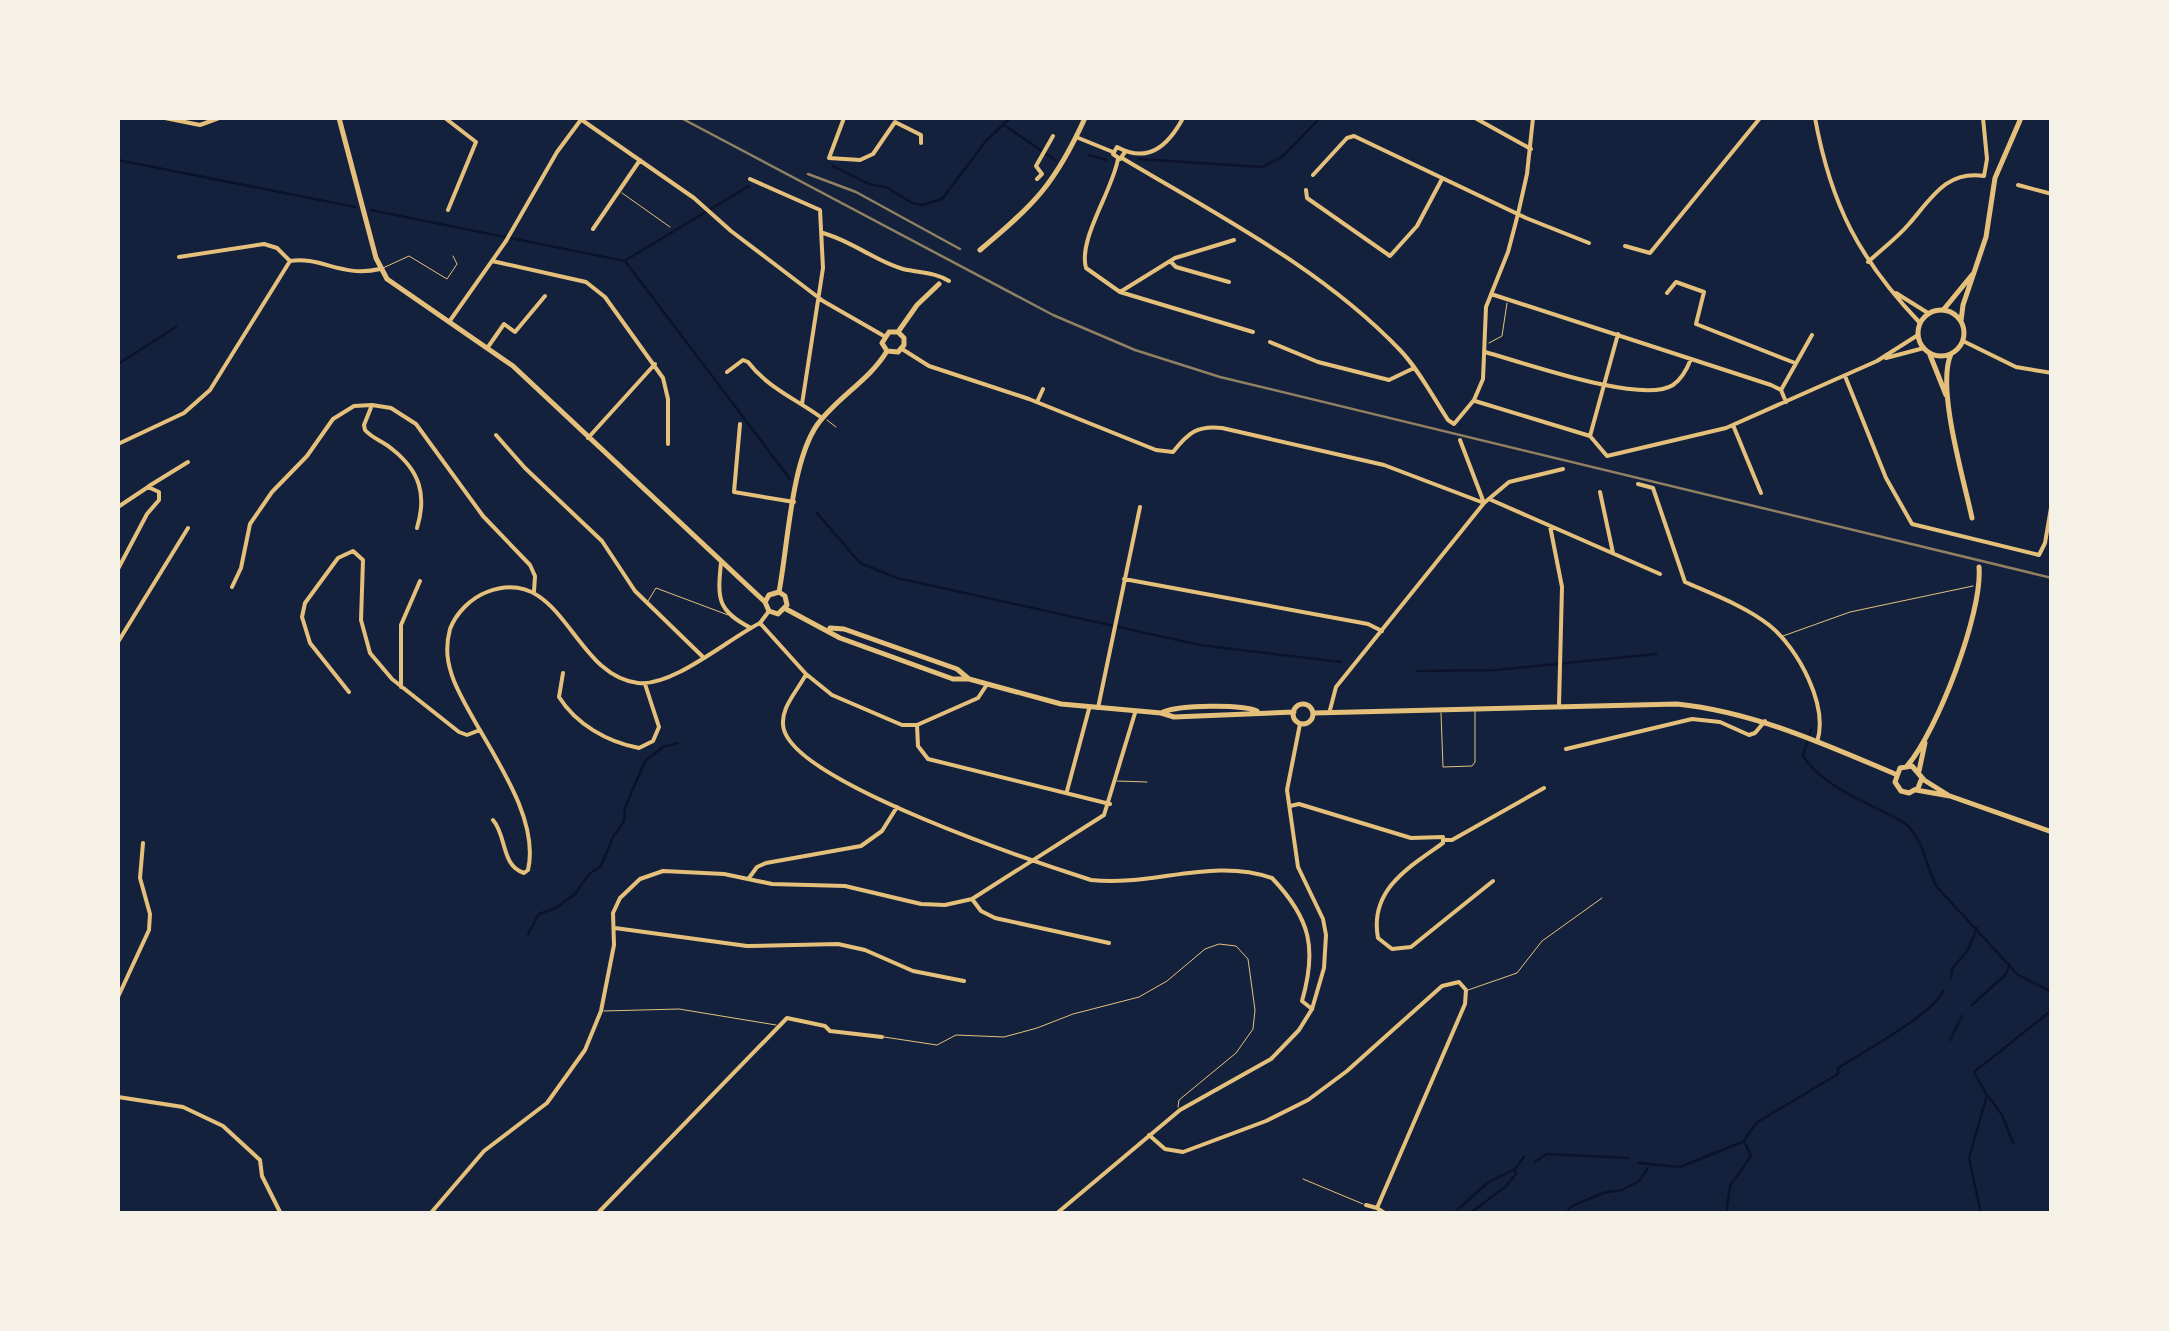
<svg xmlns="http://www.w3.org/2000/svg" width="2169" height="1331" font-family="'Zilla Slab',serif">
<rect width="100%" height="100%" fill="#14213d"/>
<g fill="none" stroke-linecap="round" stroke-linejoin="round">
<!-- stream -->
<path stroke="#0b132b" stroke-width="2.5" d="M1004 125 1055 160
M1089 155 1106 160
M1138 159 1262 167 1282 157 1320 118
M118 160 355 207
M833 166 869 184 886 187 912 203 923 205 942 199 986 141 1010 118
M371 210 625 261 790 479
M626 260 749 186
M118 364 176 327
M816 512 860 563 897 578 1200 645 1341 662
M1417 671 1496 670 1656 654
M1811 730 1803 756C1819 780 1846 793 1872 806 1883 812 1897 817 1907 825 1926 844 1926 869 1937 887L2018 975 2052 992
M528 934 539 914 556 908 575 894 589 874 601 866 613 837 624 821 625 808 645 761 663 747 678 743
M1951 978 1952 969 1968 950 1977 928
M1972 1005 2005 975 2010 964
M1950 1040 1962 1016
M1983 1065 2048 1013
M1989 1097 2002 1115 2013 1143
M1534 1162 1547 1154 1628 1158
M1639 1163 1680 1167 1742 1142
M1453 1214 1487 1183 1515 1169 1524 1157
M1469 1214 1505 1187 1516 1174 1515 1169
M1565 1214 1572 1206 1603 1193 1622 1190 1639 1181 1648 1168
M1726 1214 1730 1186 1751 1156 1744 1141 1756 1123 1838 1074V1068C1861 1053 1935 1013 1943 991
M1981 1214 1969 1158 1987 1095 1974 1072 1981 1066"/>
<!-- service -->
<path stroke="#e5c07b" stroke-width="1" d="M622 193 670 227
M383 268 409 256 447 279 457 264 453 256
M1489 343 1502 336 1507 303
M827 420 836 427
M648 601 656 588 728 615
M1783 636 1850 612 1973 586
M1441 713 1443 767 1472 766 1475 762V711
M1117 781 1147 782
M1468 990 1517 973 1542 941 1602 898
M604 1011 679 1009 776 1025
M884 1037 937 1045 956 1035 1004 1037 1037 1028 1073 1014 1139 997 1167 981 1205 949 1219 944 1236 946 1248 959 1255 1010 1253 1029 1236 1053 1179 1100 1178 1107
M1303 1179 1363 1204"/>
<!-- minor -->
<path stroke="#e5c07b" stroke-width="4" d="M165 118 200 125 219 118
M445 118 476 142 448 210
M579 118 694 198 731 231 823 301 884 336
M844 118 829 158 860 160 873 154 895 122 921 135V143
M1475 118 1531 149
M1815 118C1831 205 1859 259 1920 323
M1076 137 1113 152
M1125 152 1120 159 1113 154 1117 147C1148 164 1168 146 1183 118
M1122 158C1217 215 1323 269 1400 350 1419 370 1433 397 1448 420L1454 424 1474 400 1483 379 1486 307 1508 252 1518 214 1527 174 1533 118
M1118 159C1112 192 1078 239 1086 268L1120 292 1253 332
M1313 175 1347 138 1354 136 1526 218 1589 243
M750 179 820 210 823 268 802 404
M1037 179 1042 174 1036 166 1053 136
M2018 185 2052 194
M1306 190 1307 198 1390 256 1417 226 1442 179
M593 229 640 160
M823 233C852 241 875 261 903 269 920 273 934 272 949 281
M1625 246 1650 253 1760 118
M179 257 264 244 277 248 290 261
M492 261 586 282 605 297 663 378 668 399V444
M1170 261 1176 267 1229 282
M1868 262C1882 249 1897 238 1909 224 1931 199 1946 170 1984 176L1987 159 1983 118
M1120 292 1175 258 1234 240
M1667 293 1676 282 1704 292 1696 324 1795 363
M1896 293 1928 313
M1491 294 1771 385 1781 390 1786 402
M449 322 506 241 557 152 580 121
M1270 342 1318 362 1389 380 1414 368
M488 347 504 324 515 332 545 296
M902 349 929 366 1029 399 1156 450 1173 452C1188 433 1197 425 1222 428L1384 465 1484 503
M1485 352C1522 362 1642 405 1673 385 1682 379 1687 369 1691 359
M1886 358 1924 348
M727 372 743 360 748 362C768 388 796 399 822 418
M1845 376 1886 478 1912 524 2039 555 2045 543 2052 502
M1781 390 1812 335
M1475 401 1590 436
M1037 402 1043 389
M372 405 364 425 365 430C373 439 383 441 392 449 420 471 427 495 417 528
M740 424 734 492 794 502
M1733 425 1761 493
M496 435 525 468 602 541 635 591 702 656
M1590 436 1607 456 1726 428 1877 361 1918 335
M1590 436 1618 334
M588 438 655 364
M1460 440 1484 503
M118 444 184 413 210 390 290 261C321 256 341 278 380 269
M1638 484 1653 488 1685 582C1712 594 1745 606 1769 625 1798 648 1829 706 1817 742
M149 486 188 462
M1600 492 1613 553
M1489 499 1660 574
M118 507 148 487 159 492V500L147 514 118 569
M1550 526 1562 587 1559 705
M721 563C717 600 718 611 751 628
M1124 579 1368 624 1382 631
M232 587 241 568 250 524 272 492 307 456 333 419 354 406 372 405 391 408 416 424 483 516 530 565 535 576 534 592
M760 623 806 674 832 695 902 725H917L978 698 986 686
M118 642 188 528
M118 649V666
M563 673 559 697C576 724 607 742 639 748L653 741 659 727 645 684
M806 674C798 691 778 709 784 730 800 784 1035 862 1091 880 1152 887 1212 857 1272 878 1311 919 1317 949 1302 1001L1312 1009
M401 687V625L420 581
M349 692 310 643 302 617 305 603 338 558 353 551 363 560 361 620 370 653 392 679 459 732 467 735 480 730
M1098 708 1140 507
M1330 710 1336 687 1484 503 1509 482 1563 469
M917 725 918 746 928 759 1110 804
M1566 749 1692 719 1720 722 1749 735 1755 733 1765 721
M1067 791 1089 709
M1290 806 1299 804 1411 838 1443 837V843C1409 867 1369 890 1378 938L1392 949 1411 947 1493 881
M493 820C507 836 501 866 524 873L528 870C542 810 476 735 454 681 447 663 445 648 450 629 456 613 471 598 487 592 563 563 572 676 638 683 673 687 728 639 760 623L769 611
M1444 840H1452L1544 788
M749 878 757 867 766 863 861 846 882 831 897 807
M972 899 981 911 995 918 1109 943
M615 928 747 946 838 944 865 950 913 971 964 981
M118 997 149 930 150 914 140 878 143 843
M118 1097 183 1107 223 1126 260 1160 262 1176 281 1214
M1149 1135 1165 1149 1183 1152 1266 1121 1308 1100 1347 1071 1442 986 1459 982 1466 990 1465 1004 1377 1208 1366 1205
M1377 1208 1386 1214
M430 1214 484 1151 547 1103 585 1050 601 1011 614 945 613 913 620 898 640 879 663 871 724 874 772 884 845 886 921 904 945 905 972 899 1104 815 1135 713
M597 1214 787 1018 825 1026 830 1031 882 1037"/>
<!-- tertiary -->
<path stroke="#e5c07b" stroke-width="4" d="M1963 341 2016 367 2052 373
M1056 1214 1180 1110 1271 1059 1299 1030 1312 1009 1324 968 1326 935 1323 919 1298 867 1287 790 1300 724"/>
<!-- secondary -->
<path stroke="#e5c07b" stroke-width="5" d="M339 118 376 258 387 279 513 366 765 602 769 611 778 614 787 605 785 596 779 592 769 595 765 602
M980 250C1035 204 1055 184 1085 118
M898 332 917 305 939 284
M887 351 898 352 904 345V338L898 332
M887 351 882 343 889 332H898
M779 592C788 545 791 463 817 425 837 397 869 381 887 351
M786 609 840 638 953 679H969L1061 704 1161 713 1174 717 1294 712
M830 628 844 629 957 669 969 679
M1293 714a10 10 0 1 1 20 0a10 10 0 1 1-20 0Z
M1163 712C1180 705 1241 704 1257 711
M1314 713 1677 704C1754 712 1824 744 1895 774"/>
<!-- primary -->
<path stroke="#e5c07b" stroke-width="5" d="M1944 309 1972 275
M1918 333a23 23 0 1 1 46 0a23 23 0 1 1-46 0Z
M1961 321 1963 305 1986 237 1995 178 2021 118
M1951 354C1936 387 1964 480 1972 518
M1930 355 1946 395
M1907 766C1937 732 1983 612 1979 567
M1919 771 1925 743
M1922 778 1918 788 1909 793 1901 791 1895 782 1900 768 1912 766 1924 780 1948 795
M1916 790 1950 796 2052 832"/>
<!-- rail -->
<path stroke="#918062" stroke-width="2.5" d="M681 118 1053 315 1135 350 1220 377 2052 578
M808 174 856 192 960 249"/>
</g>
<!-- border -->
<rect width="2169" height="1331" fill="none" stroke="#f6f1e7" stroke-width="240"/>
</svg>
